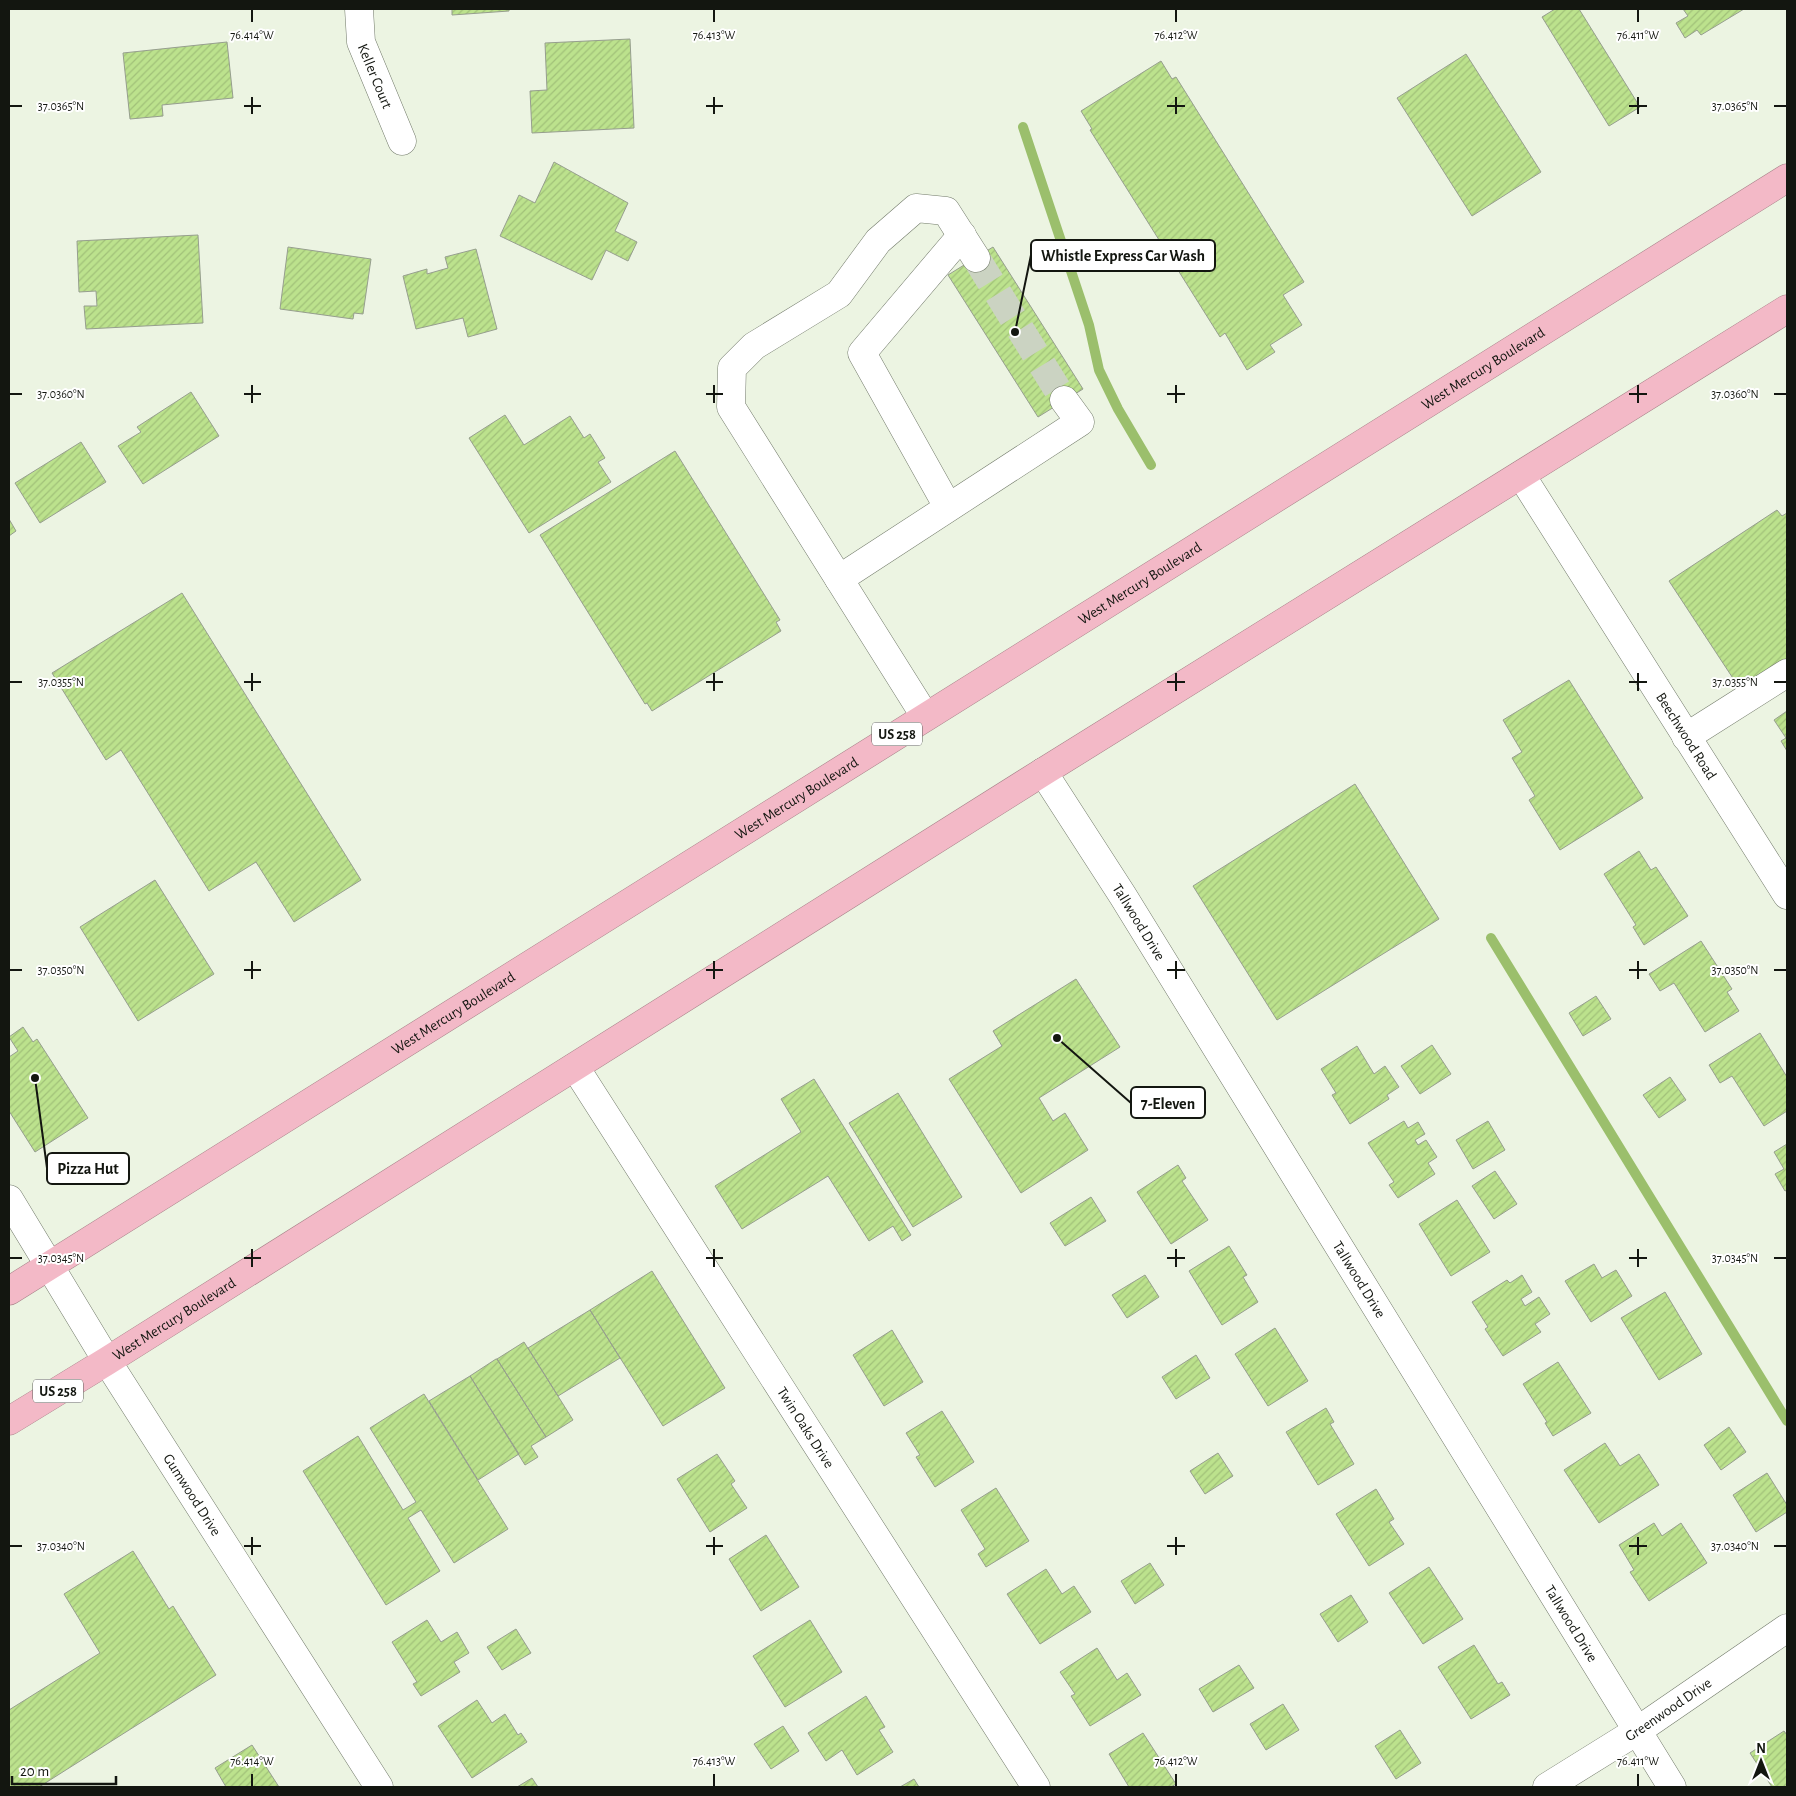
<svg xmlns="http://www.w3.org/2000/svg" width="1796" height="1796" font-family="'Alegreya Sans',sans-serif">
<defs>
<pattern id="building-hatch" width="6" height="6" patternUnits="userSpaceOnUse" patternTransform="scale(1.25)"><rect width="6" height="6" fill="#bce28d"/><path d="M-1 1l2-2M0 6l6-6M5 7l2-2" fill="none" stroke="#a1c179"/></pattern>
</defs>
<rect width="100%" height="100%" fill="#ecf4e2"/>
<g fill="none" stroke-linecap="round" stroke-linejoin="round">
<!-- stream -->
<path stroke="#9bbf6c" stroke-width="10" d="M1023 127 1089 325 1099 370 1118 409 1151 465
M1491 938 1787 1421"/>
</g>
<!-- building -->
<path fill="url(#building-hatch)" stroke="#969e8e" d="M452 9H509V11L452 15Z
M1555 9H1579L1640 107 1609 126 1542 17Z
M1683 9H1744L1701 35 1697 30 1685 38 1676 23 1688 16Z
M630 39 634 128 532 133 530 91 547 90 545 43Z
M227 42 233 98 162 105 163 116 130 119 123 53Z
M1466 54 1541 172 1472 216 1397 98Z
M1161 61 1172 79 1176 77 1304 282 1283 295 1302 325 1270 345 1275 352 1247 370 1225 333 1220 337 1090 130 1092 129 1081 111Z
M554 162 628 203 615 231 637 242 628 261 606 250 592 280 500 236 519 195 535 203Z
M198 235 203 323 86 329 84 306H97L96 291 79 292 77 241Z
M288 247 371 259 363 314 354 313 353 319 280 309Z
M993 247 1083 389 1038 417 948 275Z
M476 249 497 329 468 337 463 318 416 329 403 276 427 269V274L448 268 445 257Z
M191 392 219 436 143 484 118 446 141 432 137 427Z
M505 415 524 445 570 416 584 438 590 434 605 458 598 462 611 482 529 533 469 438Z
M81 442 106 482 40 523 15 483Z
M675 451 780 620 776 622 781 631 652 711 647 703 645 704 540 535Z
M1777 510 1782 516 1787 513V659L1740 689 1669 581Z
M9 519 16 531 9 536Z
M182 593 361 880 294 922 256 862 209 891 121 750 106 760 52 673Z
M1569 680 1643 798 1560 850 1529 800 1535 796 1512 758 1522 752 1503 720Z
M1787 711V751L1781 741 1786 738 1774 720Z
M1355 784 1439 919 1277 1020 1193 886Z
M1639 851 1651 870 1656 867 1688 916 1644 945 1633 927 1636 925 1604 874Z
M155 880 214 974 138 1021 80 927Z
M1701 941 1732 989 1727 992 1739 1011 1705 1032 1674 983 1660 991 1649 974Z
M1076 979 1120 1047 1039 1098 1053 1121 1065 1113 1088 1150 1021 1193 949 1079 1002 1046 993 1031Z
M1596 996 1611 1019 1583 1036 1569 1013Z
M23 1027 33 1042 37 1039 88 1118 35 1152 9 1111V1057L18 1051 9 1037Z
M1760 1033 1787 1077V1111L1764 1126 1732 1076 1720 1083 1709 1065Z
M1432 1045 1451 1074 1420 1094 1401 1066Z
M1357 1046 1374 1074 1385 1066 1399 1087 1387 1095 1389 1099 1350 1124 1332 1095 1336 1093 1321 1069Z
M1670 1077 1686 1100 1659 1118 1643 1095Z
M814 1079 911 1235 902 1241 893 1226 869 1241 828 1176 742 1229 715 1186 801 1132 781 1099Z
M898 1093 962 1197 913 1227 849 1123Z
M1404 1121 1408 1128 1418 1122 1425 1134 1415 1140 1418 1145 1426 1140 1437 1157 1428 1163 1435 1174 1398 1198 1389 1185 1394 1182 1368 1143Z
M1488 1121 1505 1150 1473 1169 1456 1140Z
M1787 1144V1190L1785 1191 1775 1174 1784 1169 1774 1152Z
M1178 1165 1186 1178 1182 1181 1208 1220 1171 1244 1137 1192Z
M1495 1171 1517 1204 1494 1219 1472 1186Z
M1091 1197 1106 1221 1065 1246 1050 1223Z
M1457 1200 1490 1252 1451 1276 1419 1224Z
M1229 1246 1247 1275 1243 1277 1258 1302 1222 1325 1189 1271Z
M1594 1264 1602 1278 1616 1270 1632 1296 1591 1322 1565 1281Z
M652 1271 725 1388 663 1426 590 1310Z
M1145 1275 1159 1297 1127 1318 1112 1295Z
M1522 1275 1532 1292 1521 1299 1525 1306 1539 1297 1550 1314 1535 1324 1541 1332 1503 1356 1485 1329 1488 1327 1472 1302 1507 1280 1510 1283Z
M1665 1292 1702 1354 1659 1380 1621 1318Z
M590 1310 620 1358 558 1396 528 1348Z
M1275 1328 1308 1381 1268 1406 1235 1354Z
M892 1330 923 1382 884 1406 853 1355Z
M524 1342 573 1420 546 1437 497 1359Z
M1196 1355 1210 1378 1176 1399 1162 1377Z
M496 1359H497L546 1437 531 1446 538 1457 525 1465 470 1376Z
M1558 1362 1591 1413 1553 1436 1545 1423 1547 1422 1523 1384Z
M470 1376 519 1454 478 1480 429 1401Z
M424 1394 508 1529 454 1563 421 1510 408 1518 440 1571 386 1605 303 1471 358 1436 403 1510 416 1502 370 1428Z
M1326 1408 1334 1422 1330 1424 1354 1464 1318 1485 1286 1432Z
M942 1411 974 1462 935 1487 916 1457 920 1455 906 1433Z
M1729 1427 1746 1452 1721 1470 1704 1445Z
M1605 1443 1620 1466 1639 1454 1659 1485 1599 1523 1564 1470Z
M1218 1453 1233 1476 1205 1494 1190 1471Z
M717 1454 735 1481 731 1484 747 1508 710 1532 677 1479Z
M1767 1473 1787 1505V1512L1756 1532 1733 1495Z
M996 1488 1029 1541 986 1567 978 1554 985 1549 961 1510Z
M1376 1489 1394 1519 1389 1522 1404 1544 1369 1566 1336 1514Z
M1654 1523 1662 1536 1681 1523 1707 1563 1649 1601 1630 1572 1634 1570 1619 1545Z
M766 1535 799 1587 761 1611 729 1559Z
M133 1551 169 1609 173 1606 216 1675 39 1787H9V1710L100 1653 64 1594Z
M1150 1563 1164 1585 1135 1604 1121 1581Z
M1429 1567 1463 1619 1423 1644 1389 1593Z
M1046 1569 1062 1594 1074 1586 1091 1612 1040 1644 1007 1594Z
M1351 1595 1368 1622 1338 1642 1320 1614Z
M427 1620 441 1642 457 1632 469 1653 454 1662 460 1672 421 1696 413 1684 417 1682 392 1642Z
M810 1620 842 1672 785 1707 753 1656Z
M516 1629 531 1653 502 1670 487 1647Z
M1474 1645 1498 1684 1502 1682 1510 1695 1471 1719 1438 1667Z
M1097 1648 1117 1680 1127 1673 1141 1695 1090 1726 1071 1696 1075 1694 1060 1672Z
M1239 1665 1254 1688 1213 1712 1199 1689Z
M866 1696 885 1727 879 1730 893 1752 857 1775 842 1750 826 1761 808 1733Z
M477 1700 492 1723 505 1714 518 1735 521 1733 527 1742 472 1778 438 1726Z
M1283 1704 1299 1730 1266 1750 1250 1724Z
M783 1726 799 1751 771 1769 754 1744Z
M1400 1730 1421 1763 1396 1779 1375 1746Z
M1784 1731 1787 1735V1787H1772L1750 1753Z
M1143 1733 1176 1784 1171 1787H1129L1109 1754Z
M252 1745 279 1787H226L215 1768Z
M532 1778 538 1787H517Z
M914 1779 919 1787H900Z"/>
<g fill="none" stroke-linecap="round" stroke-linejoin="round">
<!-- minor-tunnel -->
<path stroke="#cbd3c2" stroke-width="28" stroke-dasharray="28 14" stroke-linecap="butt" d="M976 258 1064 400"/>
<!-- minor casing -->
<g stroke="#737b6b" stroke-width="29">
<g id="minor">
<path id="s1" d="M359 9 361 42 402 141"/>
<path id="s2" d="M1521 475 1787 895"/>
<path d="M948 507 862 353 962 235"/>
<path d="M839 579 1080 422 1064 400"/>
<path d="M925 716 731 407 732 368 754 346 839 294 878 241 916 208 946 211 976 258"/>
<path d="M1686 737 1787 673"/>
<path id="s3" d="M1043 772 1123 896 1672 1787"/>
<path id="s4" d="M575 1067 1036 1787"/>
<path id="s5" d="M9 1199 107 1361 379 1787"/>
<path id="s6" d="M1547 1787 1637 1731 1787 1628"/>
</g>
</g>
<!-- highway casing -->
<g stroke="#a58087" stroke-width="29">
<g id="highway">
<path id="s7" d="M9 1291 1787 178"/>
<path id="s8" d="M9 1421 107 1361 1043 772 1787 309"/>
</g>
</g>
<!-- minor -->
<use href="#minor" stroke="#fff" stroke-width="28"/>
<!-- highway -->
<use href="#highway" stroke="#f3b9c7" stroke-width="28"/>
</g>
<!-- ticks -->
<path fill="none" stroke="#131610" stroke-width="2" d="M252 10V22M714 10V22M1176 10V22M1638 10V22M252 97V114M714 97V114M1176 97V114M1638 97V114M10 106H22M244 106H261M706 106H723M1167 106H1185M1629 106H1647M1774 106H1786M252 385V403M714 385V403M1176 385V403M1638 385V403M10 394H22M244 394H261M706 394H723M1167 394H1185M1629 394H1647M1774 394H1786M252 673V691M714 673V691M1176 673V691M1638 673V691M10 682H22M244 682H261M706 682H723M1167 682H1185M1629 682H1647M1774 682H1786M252 961V979M714 961V979M1176 961V979M1638 961V979M10 970H22M244 970H261M706 970H723M1167 970H1185M1629 970H1647M1774 970H1786M252 1249V1267M714 1249V1267M1176 1249V1267M1638 1249V1267M10 1258H22M244 1258H261M706 1258H723M1167 1258H1185M1629 1258H1647M1774 1258H1786M252 1537V1555M714 1537V1555M1176 1537V1555M1638 1537V1555M10 1546H22M244 1546H261M706 1546H723M1167 1546H1185M1629 1546H1647M1774 1546H1786M252 1774V1786M714 1774V1786M1176 1774V1786M1638 1774V1786"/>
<g text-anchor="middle" stroke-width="4" stroke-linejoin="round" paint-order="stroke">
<!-- shield labels -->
<g fill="#fff" stroke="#5a5c58" stroke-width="1">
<rect x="872" y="722.5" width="50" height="23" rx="4"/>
<rect x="33" y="1379.5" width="50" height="23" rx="4"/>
</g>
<g font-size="14" font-weight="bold" fill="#131610">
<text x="897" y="739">US 258</text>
<text x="58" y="1396">US 258</text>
</g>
<!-- street labels -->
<g font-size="15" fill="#131610" stroke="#fff">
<text dy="5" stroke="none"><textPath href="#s1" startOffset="70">Keller Court</textPath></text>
<text dy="5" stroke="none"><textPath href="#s7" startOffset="1739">West Mercury Boulevard</textPath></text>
<text dy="5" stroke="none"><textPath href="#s7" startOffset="1334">West Mercury Boulevard</textPath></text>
<text dy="5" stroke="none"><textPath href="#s2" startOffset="309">Beechwood Road</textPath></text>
<text dy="5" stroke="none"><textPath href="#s7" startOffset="929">West Mercury Boulevard</textPath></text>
<text dy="5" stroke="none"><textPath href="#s3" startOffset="178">Tallwood Drive</textPath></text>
<text dy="5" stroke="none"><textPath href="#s7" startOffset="524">West Mercury Boulevard</textPath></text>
<text dy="5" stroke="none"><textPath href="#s3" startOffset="598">Tallwood Drive</textPath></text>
<text dy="5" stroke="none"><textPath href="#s8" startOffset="194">West Mercury Boulevard</textPath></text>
<text dy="5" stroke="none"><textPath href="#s4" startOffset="428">Twin Oaks Drive</textPath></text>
<text dy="5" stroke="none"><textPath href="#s5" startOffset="348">Gumwood Drive</textPath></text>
<text dy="5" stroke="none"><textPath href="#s3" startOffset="1002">Tallwood Drive</textPath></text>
<text dy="5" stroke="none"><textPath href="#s6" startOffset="144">Greenwood Drive</textPath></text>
</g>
</g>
<g font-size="12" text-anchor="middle" fill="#131610" stroke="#fff" stroke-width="4" stroke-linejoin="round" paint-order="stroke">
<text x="252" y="39">76.414°W</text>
<text x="714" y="39">76.413°W</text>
<text x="1176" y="39">76.412°W</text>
<text x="1638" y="39">76.411°W</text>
<text x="61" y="110">37.0365°N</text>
<text x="1735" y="110">37.0365°N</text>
<text x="61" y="398">37.0360°N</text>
<text x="1735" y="398">37.0360°N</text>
<text x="61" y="686">37.0355°N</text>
<text x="1735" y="686">37.0355°N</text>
<text x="61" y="974">37.0350°N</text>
<text x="1735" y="974">37.0350°N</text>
<text x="61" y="1262">37.0345°N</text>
<text x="1735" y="1262">37.0345°N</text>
<text x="61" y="1550">37.0340°N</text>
<text x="1735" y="1550">37.0340°N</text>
<text x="252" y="1765">76.414°W</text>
<text x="714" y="1765">76.413°W</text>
<text x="1176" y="1765">76.412°W</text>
<text x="1638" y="1765">76.411°W</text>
</g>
<!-- callouts -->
<path fill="none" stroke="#131610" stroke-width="2" d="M1015 332L1031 255M1057 1038L1131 1103M35 1078L47 1168"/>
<g fill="#131610" stroke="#fff" stroke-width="2">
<circle cx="1015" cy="332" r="5"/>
<circle cx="1057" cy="1038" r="5"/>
<circle cx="35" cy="1078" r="5"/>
</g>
<g fill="#fff" stroke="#131610" stroke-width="2">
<rect x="1031" y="240" width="184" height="31" rx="5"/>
<rect x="1131" y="1087" width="74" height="31" rx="5"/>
<rect x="47" y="1153" width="82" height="31" rx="5"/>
</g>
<g font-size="16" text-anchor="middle" font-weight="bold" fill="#131610">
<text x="1123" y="261">Whistle Express Car Wash</text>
<text x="1168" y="1109">7-Eleven</text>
<text x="88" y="1174">Pizza Hut</text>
</g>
<!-- border -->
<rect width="1796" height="1796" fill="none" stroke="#131610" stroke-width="20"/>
<!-- north arrow -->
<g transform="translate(1761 1761)" stroke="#ffffff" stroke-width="4" paint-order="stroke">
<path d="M0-4L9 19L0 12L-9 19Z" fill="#131610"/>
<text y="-8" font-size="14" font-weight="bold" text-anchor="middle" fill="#131610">N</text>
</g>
<!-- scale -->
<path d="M12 1776v8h104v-8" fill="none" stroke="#131610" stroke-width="2.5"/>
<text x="20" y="1776" font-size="15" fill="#131610" stroke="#ffffff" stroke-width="4" paint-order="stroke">20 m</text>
</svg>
